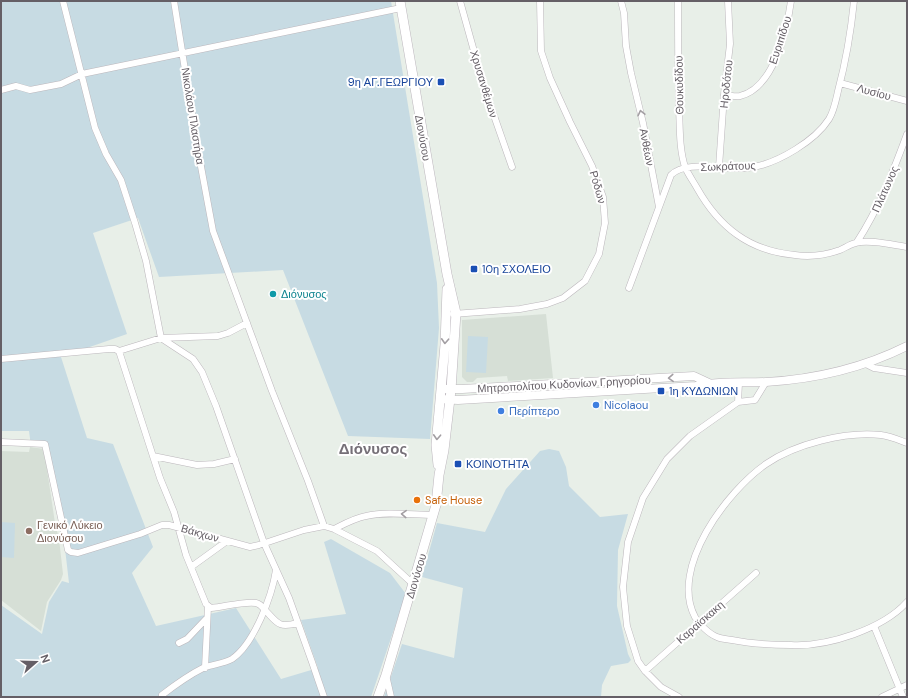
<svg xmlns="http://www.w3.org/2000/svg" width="908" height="698" font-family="'DM Sans',sans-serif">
<rect width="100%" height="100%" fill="#e8efe8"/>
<!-- education -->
<path fill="#d6dfd6" d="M546 314 553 378 508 381 507 376 477 378 473 382H467L462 377V320Z
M30 447 44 449 55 523 59 539 63 574 61 580 47 602 41 631 1 600V451L29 452Z"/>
<!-- green -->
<path fill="#c7dbe3" d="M1 1H391L437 283 439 328 430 439 348 436 283 270 159 277 138 218 93 233 127 334 61 357 87 438 113 444 153 547 132 573 156 626 236 608 281 679 318 668 301 620 346 614 324 542 331 539 390 573 406 594 371 697H1V605L42 634 49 602 62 581 69 583 64 540 59 524 45 446H31L29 431H1Z
M468 336 488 337 486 373 466 372Z
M549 449 559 451 566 467 569 486 600 517 628 514 618 550 617 606 628 654 631 660 628 663 611 666 602 685 601 697H384L402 644 454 658 463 588 422 577 437 523 485 532 506 489 540 451Z
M1 522 15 523 14 558 1 557Z"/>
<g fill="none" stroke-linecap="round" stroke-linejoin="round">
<!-- minor casing -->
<g stroke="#bcb7bc" stroke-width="7">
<path id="minor" d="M63 1 95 128 106 154 121 180 135 223 146 261 161 338 193 359 202 372 216 406 264 543 289 598 312 662 324 697
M174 1 197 145 213 231 272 391 308 481 324 526
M460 1 484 87 512 167
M621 1 624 13 626 46 631 73 643 123 659 207
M678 1C678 36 678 72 679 107 680 127 679 148 685 167 688 174 693 181 697 188 719 227 749 251 795 255 809 257 826 255 840 250 845 248 850 244 856 243 869 239 893 245 907 247
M840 83 907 101
M1 90 16 86 30 90 61 84 82 74 401 8
M724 95C729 95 735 97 740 96 774 88 787 30 791 1
M719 167 724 95 730 44 728 1
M857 242C879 208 893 172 907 134
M629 288 671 175C683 163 707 167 723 168 733 168 744 169 754 167 779 162 815 141 829 119 834 111 836 100 838 91 846 61 851 31 854 1
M453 314 520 309 547 304 563 298 585 281 599 254 605 223 603 197 592 166 570 122 550 78 541 51 540 1
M119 351 160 478 174 512 186 555 206 604 211 608C224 607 244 601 256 603 261 604 262 607 266 611 278 624 279 628 298 623
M1 359 109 349H115L119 351 161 338 218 336 228 333 247 323
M866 364 874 368 907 373
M738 402 739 383
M1 442 45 444 68 550 71 552 78 553 140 534 162 525H169L250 547 259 545 304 530 324 526 334 529 377 551 413 584
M907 443C899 440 890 436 881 435 846 431 795 444 766 464 727 491 669 568 695 617 699 624 709 634 717 637 721 639 727 639 732 640 752 644 771 645 791 645 827 647 883 629 907 602
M153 456 197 465 214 464 235 459
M334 529C344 524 355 518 366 516 387 511 412 515 434 515
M191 567 227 541
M874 626 903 697
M179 643 187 639 207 618
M205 668 208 607
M645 671 756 573
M386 675 391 697
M162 695C175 685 189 675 203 668 213 664 223 664 232 659 254 644 272 596 276 570
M679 697 661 687 645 671 638 661 627 626 623 587 628 542 643 498 667 459 690 436 738 402 755 400 766 382
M882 697 907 685"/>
</g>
<!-- tertiary casing -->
<g stroke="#bcb7bc" stroke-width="9">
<path id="tertiary" d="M445 389H462L694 376 709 383
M440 399 458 400 696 386C719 381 742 383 766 382 816 379 861 369 907 346"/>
</g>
<!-- secondary casing -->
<g stroke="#bcb6bd" stroke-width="10">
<path id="secondary" d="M438 465 436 445 445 345 447 289
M378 697 386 675 436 505 439 475 444 450 451 390 456 313 447 274 400 1"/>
</g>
<!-- minor -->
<use href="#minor" stroke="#fff" stroke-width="6"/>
<!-- tertiary -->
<use href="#tertiary" stroke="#fff" stroke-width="8"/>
<!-- secondary -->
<use href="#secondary" stroke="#fff" stroke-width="9"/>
</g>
<!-- one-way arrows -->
<defs><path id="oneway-chevron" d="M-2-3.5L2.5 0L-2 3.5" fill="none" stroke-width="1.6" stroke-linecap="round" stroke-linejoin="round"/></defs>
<g stroke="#a39fa3">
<use href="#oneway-chevron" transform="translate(641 113) rotate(-103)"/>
<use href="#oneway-chevron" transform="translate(445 341) rotate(93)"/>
<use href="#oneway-chevron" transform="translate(671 378) rotate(177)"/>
<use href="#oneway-chevron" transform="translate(437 437) rotate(93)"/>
<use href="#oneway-chevron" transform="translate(404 514) rotate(-177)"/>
</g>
<!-- markers -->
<g fill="#1a4fb4" stroke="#fff" stroke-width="1.5">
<rect x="437" y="78" width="8" height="8" rx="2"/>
<rect x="470" y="265" width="8" height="8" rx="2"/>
<rect x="657" y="387" width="8" height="8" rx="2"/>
<rect x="454" y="460" width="8" height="8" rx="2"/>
</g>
<circle fill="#0f9aa8" stroke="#fff" stroke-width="1.5" cx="273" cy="294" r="4"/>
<g fill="#3f7fe0" stroke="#fff" stroke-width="1.5">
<circle cx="596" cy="405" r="4"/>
<circle cx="501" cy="411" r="4"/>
</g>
<circle fill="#e8710a" stroke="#fff" stroke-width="1.5" cx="417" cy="500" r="4"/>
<circle fill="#8d6e63" stroke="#fff" stroke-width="1.5" cx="29" cy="531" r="4"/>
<g text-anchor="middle" stroke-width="4" stroke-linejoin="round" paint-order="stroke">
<!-- street labels -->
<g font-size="11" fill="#655f66" stroke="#fff">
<text transform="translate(780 40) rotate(-72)" y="4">Ευριπίδου</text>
<text transform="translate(484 84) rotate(73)" y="4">Χρυσανθέμων</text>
<text transform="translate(726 84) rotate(-84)" y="4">Ηροδότου</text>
<text transform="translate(679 85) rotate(-91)" y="4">Θουκυδίδου</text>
<text transform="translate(874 92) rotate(15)" y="4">Λυσίου</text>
<text transform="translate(193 116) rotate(81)" y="4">Νικολάου Πλαστήρα</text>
<text transform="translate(423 138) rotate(80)" y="4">Διονύσου</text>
<text transform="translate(647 147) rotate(79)" y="4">Ανθέων</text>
<text transform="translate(728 166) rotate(-2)" y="4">Σωκράτους</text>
<text transform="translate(598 187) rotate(74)" y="4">Ρόδων</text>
<text transform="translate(885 189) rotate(-66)" y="4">Πλάτωνος</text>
<text transform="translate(564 384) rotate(-3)" y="4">Μητροπολίτου Κυδονίων Γρηγορίου</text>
<text transform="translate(200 533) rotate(16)" y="4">Βάκχων</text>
<text transform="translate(416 576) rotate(-73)" y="4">Διονύσου</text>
<text transform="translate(700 622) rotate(-41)" y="4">Καραϊσκακη</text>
</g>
<!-- transit labels -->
<g font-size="11" fill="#164399" stroke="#fff" text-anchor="start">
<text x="433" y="86" text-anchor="end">9η ΑΓ.ΓΕΩΡΓΙΟΥ</text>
<text x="482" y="273">10η ΣΧΟΛΕΙΟ</text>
<text x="669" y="395">1η ΚΥΔΩΝΙΩΝ</text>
<text x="466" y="468">ΚΟΙΝΟΤΗΤΑ</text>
</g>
<!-- culture labels -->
<g font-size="11" fill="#0d838f" stroke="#fff" text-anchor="start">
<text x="281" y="298">Διόνυσος</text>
</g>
<!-- shop labels -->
<g font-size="11" fill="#366cbe" stroke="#fff" text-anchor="start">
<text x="604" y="409">Nicolaou</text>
<text x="509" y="415">Περίπτερο</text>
</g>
<!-- food labels -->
<g font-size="11" fill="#c56008" stroke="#fff" text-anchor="start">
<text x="425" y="504">Safe House</text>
</g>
<!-- education labels -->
<g font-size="11" fill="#785e54" stroke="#fff" text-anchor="start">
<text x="37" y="529">Γενικό Λύκειο<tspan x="37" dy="13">Διονύσου</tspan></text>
</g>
<!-- district labels -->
<g font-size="15" font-weight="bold" fill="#767078" stroke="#fff">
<text x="373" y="454">Διόνυσος</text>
</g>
</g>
<!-- border -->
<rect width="908" height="698" fill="none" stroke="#655f66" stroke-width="4"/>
<!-- north arrow -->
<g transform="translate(36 662) rotate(70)" stroke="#ffffff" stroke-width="3" paint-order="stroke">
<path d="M0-3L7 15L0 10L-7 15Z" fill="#655f66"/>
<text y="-6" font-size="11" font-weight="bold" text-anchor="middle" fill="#655f66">N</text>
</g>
</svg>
